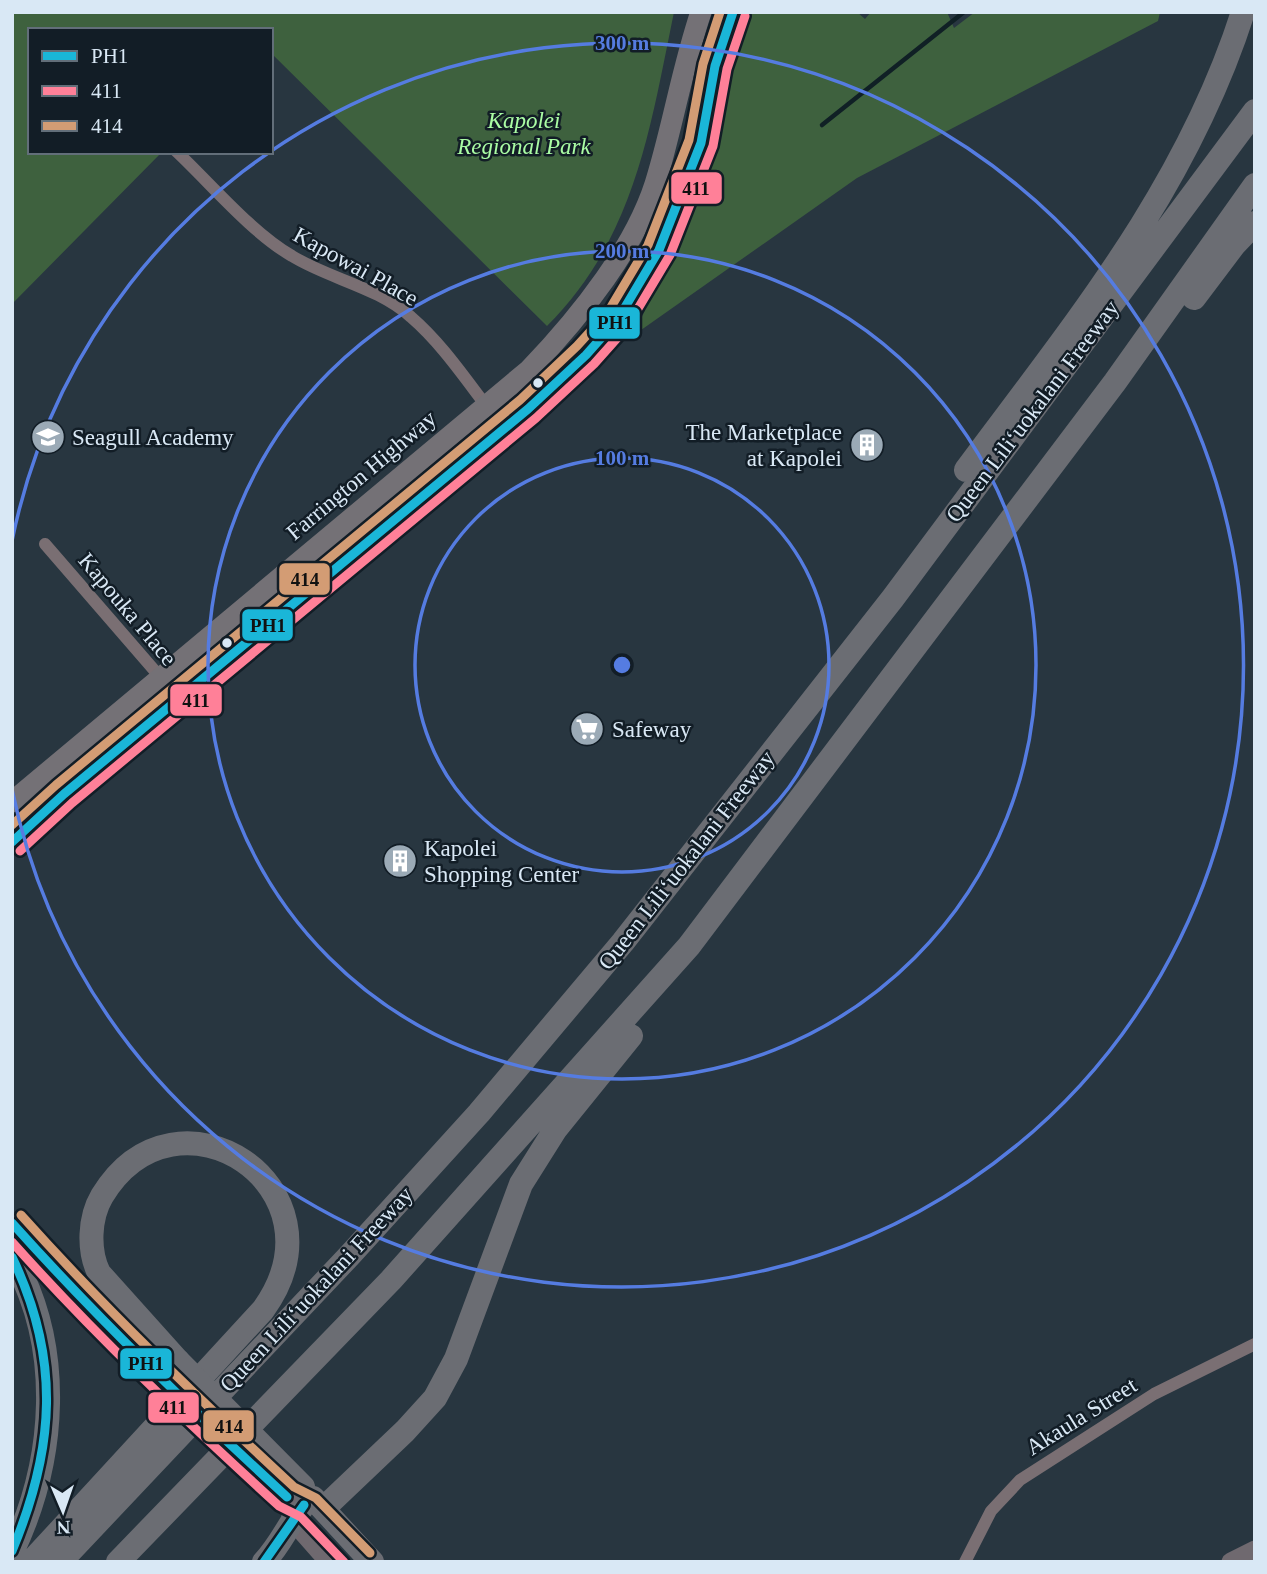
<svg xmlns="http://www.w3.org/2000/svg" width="1267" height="1574" font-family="'Times New Roman',serif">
<rect width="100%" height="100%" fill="#283640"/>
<!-- green -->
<path fill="#3e613e" d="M12 12H674C650 129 635 238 547 326L271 53V30H30V152H162L12 304Z
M742 12H857L865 19 871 12H947L954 28 975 12H1160L1158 21 857 178 634 335 674 244 710 176 719 103Z"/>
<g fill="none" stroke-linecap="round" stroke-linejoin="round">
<!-- stream -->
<path stroke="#102025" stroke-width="4.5" d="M822 125 964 12"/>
<!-- street -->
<path stroke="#7a6f73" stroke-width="12" d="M177 152C212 185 251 232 292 256 329 279 378 287 411 317 447 348 473 391 503 427
M45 544 161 678 173 704
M965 1562 991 1511 1020 1480 1154 1394 1255 1344"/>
<!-- secondary -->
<path stroke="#6f696f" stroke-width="19" d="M12 1223 85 1305 161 1381
M290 1509 292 1520 329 1562
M1231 1562 1255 1550"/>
<!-- primary -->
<path stroke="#747176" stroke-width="21" d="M12 802 529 370C579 318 639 244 658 174 674 120 683 65 701 12
M12 842 64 794 528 409 586 355 618 319 659 250 701 143 715 66 733 12"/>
<!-- highway -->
<path stroke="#6b6d73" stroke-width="24" d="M1194 298 1234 245 1255 223
M966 470C1075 323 1186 190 1243 12
M12 1256C64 1347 56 1460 12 1552
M313 1498 372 1562
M323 1509 405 1431 435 1398 456 1359 521 1184 555 1130 631 1036
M31 1562 263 1310C351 1188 177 1073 102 1196 89 1218 88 1251 99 1273L178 1361
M60 1562 350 1255 479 1113 623 942 893 598 1255 111
M118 1562 391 1280 689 946 1115 382 1255 185
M264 1562C281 1544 289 1523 304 1505"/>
<!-- secondary-bridge -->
<path stroke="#6f696f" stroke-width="19" d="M161 1381 287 1497"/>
<!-- highway-bridge -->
<path stroke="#6b6d73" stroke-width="24" d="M178 1361 303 1487"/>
<!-- bus-1 casing -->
<g stroke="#121d26" stroke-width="14">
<path id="bus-1" d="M12 842 64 794 528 409 586 355 618 319 659 250 701 143 715 66 733 12
M12 1223C99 1320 191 1409 287 1497
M12 1257C61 1359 55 1448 12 1551
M264 1562 304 1505"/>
</g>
<!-- bus-2 casing -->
<g stroke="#121d26" stroke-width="14">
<path id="bus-2" d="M20 851 72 803 536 418 594 364 627 327 670 255 713 146 727 69 745 16
M12 1242C96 1336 186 1421 279 1506L301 1517 344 1562"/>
</g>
<!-- bus-3 casing -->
<g stroke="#121d26" stroke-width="14">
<path id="bus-3" d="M12 825 56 785 520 400 577 346 608 312 648 245 689 140 703 64 720 12
M21 1215C107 1311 199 1399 294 1487L316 1498 370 1553"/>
</g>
<!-- bus-1 -->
<use href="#bus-1" stroke="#1ab6d8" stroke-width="9"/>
<!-- bus-2 -->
<use href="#bus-2" stroke="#ff8098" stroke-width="9"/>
<!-- bus-3 -->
<use href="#bus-3" stroke="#d39c74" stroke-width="9"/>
</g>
<!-- distance rings -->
<g fill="none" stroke="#557ce1" stroke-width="3.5">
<circle cx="622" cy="665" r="207"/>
<circle cx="622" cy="665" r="414"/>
<path d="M12 541A622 622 0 1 1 12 789"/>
</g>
<!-- icons -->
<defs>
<g id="school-disc" transform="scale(1.75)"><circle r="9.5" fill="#9baab6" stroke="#121d26"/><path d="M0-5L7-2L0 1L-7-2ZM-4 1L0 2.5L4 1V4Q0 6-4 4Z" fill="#fff"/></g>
<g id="building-disc" transform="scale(1.75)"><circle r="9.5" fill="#9baab6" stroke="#121d26"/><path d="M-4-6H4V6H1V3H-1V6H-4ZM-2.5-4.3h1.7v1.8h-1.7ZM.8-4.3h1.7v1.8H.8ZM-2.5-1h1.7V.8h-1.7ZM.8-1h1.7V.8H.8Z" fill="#fff"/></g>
<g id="supermarket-disc" transform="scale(1.75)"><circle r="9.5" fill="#9baab6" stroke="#121d26"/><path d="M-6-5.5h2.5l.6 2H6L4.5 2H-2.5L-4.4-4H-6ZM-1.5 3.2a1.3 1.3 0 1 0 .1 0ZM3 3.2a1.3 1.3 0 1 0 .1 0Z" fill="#fff"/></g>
</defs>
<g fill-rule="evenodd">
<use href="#school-disc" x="48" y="437"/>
<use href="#building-disc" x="867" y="445"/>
<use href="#supermarket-disc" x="587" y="729"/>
<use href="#building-disc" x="400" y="861"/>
</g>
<!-- markers -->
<g fill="#d9e8f5" stroke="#121d26" stroke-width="2.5">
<circle cx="538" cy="383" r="6"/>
<circle cx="227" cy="643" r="6"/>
</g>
<g text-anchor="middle" stroke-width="5" stroke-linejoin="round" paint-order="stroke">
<!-- park labels -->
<g font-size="23" font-style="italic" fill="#aafca4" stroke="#121d26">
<text x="524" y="128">Kapolei<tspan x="524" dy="26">Regional Park</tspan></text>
</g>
<!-- street labels -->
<g font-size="23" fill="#d9e8f5" stroke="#121d26">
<text transform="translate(356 266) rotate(29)" y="8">Kapowai Place</text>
<text transform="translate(1032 411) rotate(-53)" y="8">Queen Liliʻuokalani Freeway</text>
<text transform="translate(361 475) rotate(-40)" y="8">Farrington Highway</text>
<text transform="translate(128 609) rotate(50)" y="8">Kapouka Place</text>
<text transform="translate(686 860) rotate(-52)" y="8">Queen Liliʻuokalani Freeway</text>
<text transform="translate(316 1289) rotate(-47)" y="8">Queen Liliʻuokalani Freeway</text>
<text transform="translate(1081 1416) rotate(-32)" y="8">Akaula Street</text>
</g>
<!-- poi labels -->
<g font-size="23" fill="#d9e8f5" stroke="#121d26" text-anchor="start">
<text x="842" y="440" text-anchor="end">The Marketplace<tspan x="842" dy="26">at Kapolei</tspan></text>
<text x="72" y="445">Seagull Academy</text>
<text x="612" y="737">Safeway</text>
<text x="424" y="856">Kapolei<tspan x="424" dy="26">Shopping Center</tspan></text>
</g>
</g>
<circle cx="622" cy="665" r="10" fill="#557ce1" stroke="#121d26" stroke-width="3.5"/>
<g font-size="21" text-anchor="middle" font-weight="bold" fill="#557ce1" stroke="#121d26" stroke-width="5" stroke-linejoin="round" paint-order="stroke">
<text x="622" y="50">300 m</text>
<text x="622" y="258">200 m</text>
<text x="622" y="465">100 m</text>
</g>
<g stroke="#121d26" stroke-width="2.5">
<rect x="670" y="171" width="53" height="34" rx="7" fill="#ff8098"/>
<rect x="588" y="306" width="53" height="34" rx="7" fill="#1ab6d8"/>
<rect x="278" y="562" width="53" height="34" rx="7" fill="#d39c74"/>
<rect x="241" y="608" width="53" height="34" rx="7" fill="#1ab6d8"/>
<rect x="169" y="683" width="54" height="34" rx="7" fill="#ff8098"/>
<rect x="119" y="1347" width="54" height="33" rx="7" fill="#1ab6d8"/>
<rect x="147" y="1391" width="53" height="33" rx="7" fill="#ff8098"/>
<rect x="202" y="1409" width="53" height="34" rx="7" fill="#d39c74"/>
</g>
<g font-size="19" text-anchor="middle" font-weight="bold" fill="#111">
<text x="696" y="195">411</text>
<text x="615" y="329">PH1</text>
<text x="305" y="586">414</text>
<text x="268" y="632">PH1</text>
<text x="196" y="707">411</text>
<text x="146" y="1370">PH1</text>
<text x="173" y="1414">411</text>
<text x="229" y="1433">414</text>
</g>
<!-- border -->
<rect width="1267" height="1574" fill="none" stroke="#d9e8f5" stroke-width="28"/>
<!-- legend -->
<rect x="28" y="28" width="245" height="126" fill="#121d26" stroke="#626e79" stroke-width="2"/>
<rect x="42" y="51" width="35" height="10" fill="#1ab6d8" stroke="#626e79" stroke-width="2"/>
<text x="91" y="63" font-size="21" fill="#d9e8f5">PH1</text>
<rect x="42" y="86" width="35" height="10" fill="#ff8098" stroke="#626e79" stroke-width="2"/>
<text x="91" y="98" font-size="21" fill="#d9e8f5">411</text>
<rect x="42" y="121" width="35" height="10" fill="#d39c74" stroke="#626e79" stroke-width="2"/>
<text x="91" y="133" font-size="21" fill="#d9e8f5">414</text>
<!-- north arrow -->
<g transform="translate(63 1511) rotate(178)" stroke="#121d26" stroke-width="5" paint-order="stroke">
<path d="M0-5L12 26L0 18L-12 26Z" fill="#d9e8f5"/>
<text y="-10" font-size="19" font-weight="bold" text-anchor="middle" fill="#d9e8f5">N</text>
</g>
</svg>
